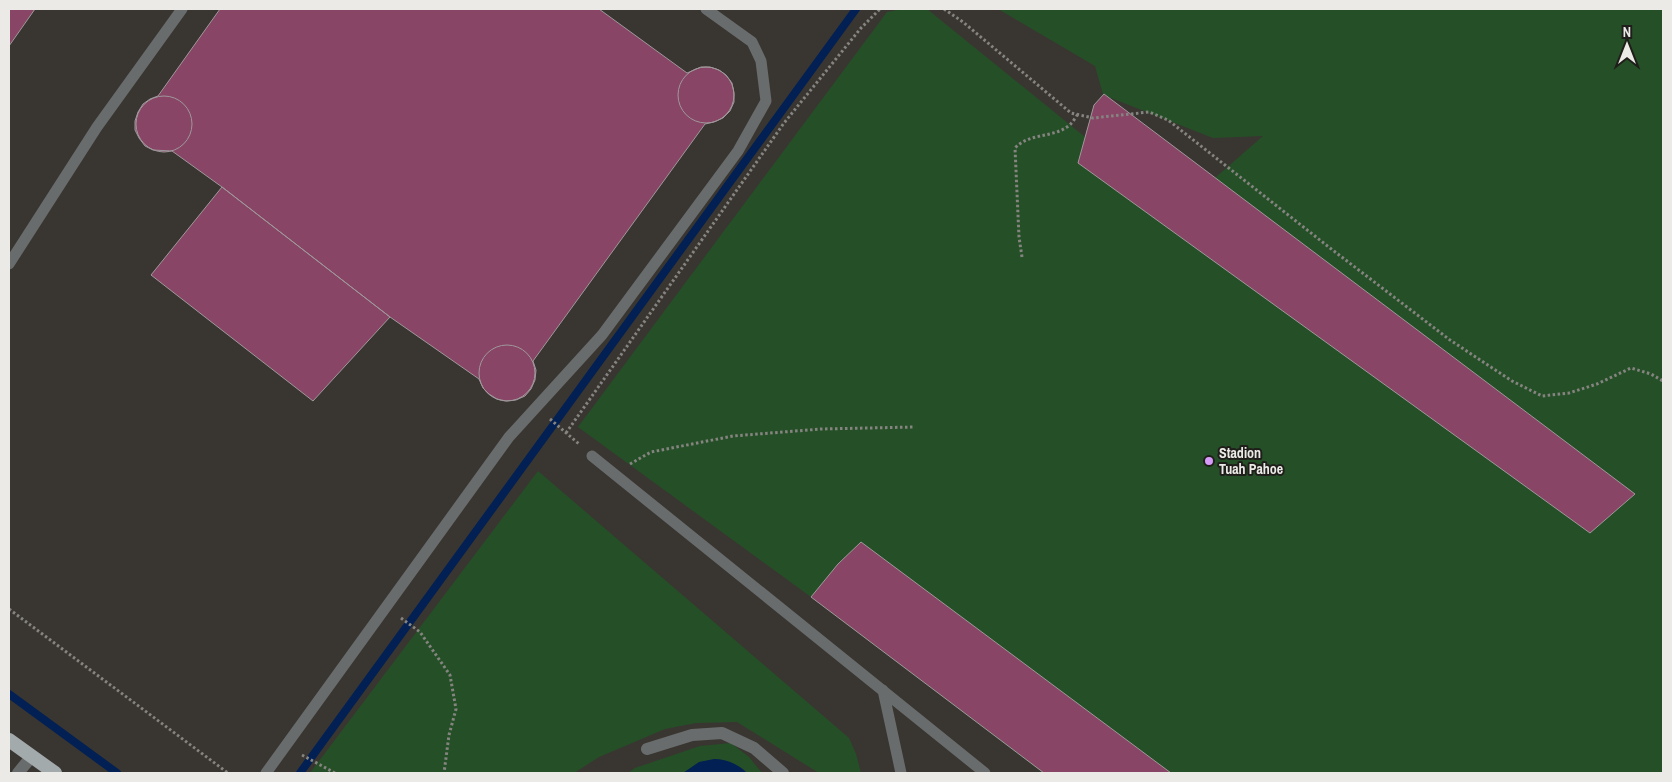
<svg xmlns="http://www.w3.org/2000/svg" width="1672" height="782" font-family="'Archivo Narrow',sans-serif">
<rect width="100%" height="100%" fill="#393631"/>
<!-- green -->
<path fill="#255027" fill-rule="evenodd" d="M903 9H927L1085 137 1094 105 1103 94 1095 66 998 9H1663V773H1043L811 597 578 427 887 12ZM1106 96 1213 138 1263 136 1215 178Z
M538 471 849 738 856 754 861 773H819L737 722 696 723 665 729 599 757 574 773H310Z
M731 743 749 757 762 773H747L742 768 714 759 683 773H628L635 768 700 746Z"/>
<!-- water -->
<path fill="#022053" d="M714 759C726 759 738 764 747 773H683L699 762Z"/>
<g fill="none" stroke-linecap="round" stroke-linejoin="round">
<!-- stream -->
<path stroke="#022053" stroke-width="8" d="M9 694 117 773
M300 773 856 9"/>
</g>
<!-- building -->
<path fill="#884566" stroke="#9f989b" d="M9 9H35L9 46Z
M220 9H599L687 73 701 67H710L719 70 726 75 732 83 734 93V102L730 111 723 118 714 122 705 124 533 361 536 370 535 380 531 389 525 396 516 400 506 401 497 399 489 394 483 388 479 379 390 317 222 187 172 151 153 150 145 146 139 138 135 130V121L138 112 143 104 150 99 158 96Z
M678 95a28 28 0 1 1 56 0a28 28 0 1 1-56 0Z
M1104 94 1635 494 1590 533 1078 163 1094 105Z
M136 124a28 28 0 1 1 56 0a28 28 0 1 1-56 0Z
M222 187 390 317 313 401 151 275Z
M479 373a28 28 0 1 1 56 0a28 28 0 1 1-56 0Z
M861 542 1171 773H1044L811 597 838 564Z"/>
<g fill="none" stroke-linecap="round" stroke-linejoin="round">
<!-- path -->
<path stroke="#868480" stroke-width="3" stroke-dasharray="2.5 2.5" stroke-linecap="butt" d="M944 9 963 22 1071 113 1093 118 1149 112 1168 120 1330 248 1450 340 1512 381 1542 396 1569 393 1597 384 1631 368 1651 374 1663 381
M1022 257 1019 237 1015 148C1029 133 1051 138 1067 127 1072 124 1075 118 1078 114
M550 419 579 444
M566 433 784 123 861 28 880 9
M630 464 651 452 733 436 821 429 915 427
M9 609 228 773
M401 618 420 632 450 675 456 709 449 735 444 773
M302 755 335 773"/>
<!-- service -->
<path stroke="#696c6d" stroke-width="11" d="M9 264 97 127 182 9
M592 456 985 773
M883 690 901 773
M266 773 509 437 602 335 738 151 766 101 761 61 752 42 706 9"/>
<!-- minor -->
<path stroke="#696c6d" stroke-width="12" d="M647 749 692 735 722 733 754 748 783 773
M18 773 32 756"/>
<!-- trunk -->
<path stroke="#a3aaac" stroke-width="14" d="M9 740 55 773"/>
</g>
<!-- markers -->
<circle fill="#d79bf9" stroke="#1f1e1b" stroke-width="2" cx="1209" cy="461" r="5"/>
<g text-anchor="middle" stroke-width="4" stroke-linejoin="round" paint-order="stroke">
<!-- poi labels -->
<g font-size="14" font-weight="bold" fill="#ebeae6" stroke="#1f1e1b" text-anchor="start">
<text x="1219" y="458">Stadion<tspan x="1219" dy="16">Tuah Pahoe</tspan></text>
</g>
</g>
<!-- border -->
<rect width="1672" height="782" fill="none" stroke="#ebeae6" stroke-width="20"/>
<!-- north arrow -->
<g transform="translate(1627 45)" stroke="#1f1e1b" stroke-width="4" paint-order="stroke">
<path d="M0-4L9 19L0 12L-9 19Z" fill="#ebeae6"/>
<text y="-8" font-size="14" font-weight="bold" text-anchor="middle" fill="#ebeae6">N</text>
</g>
</svg>
